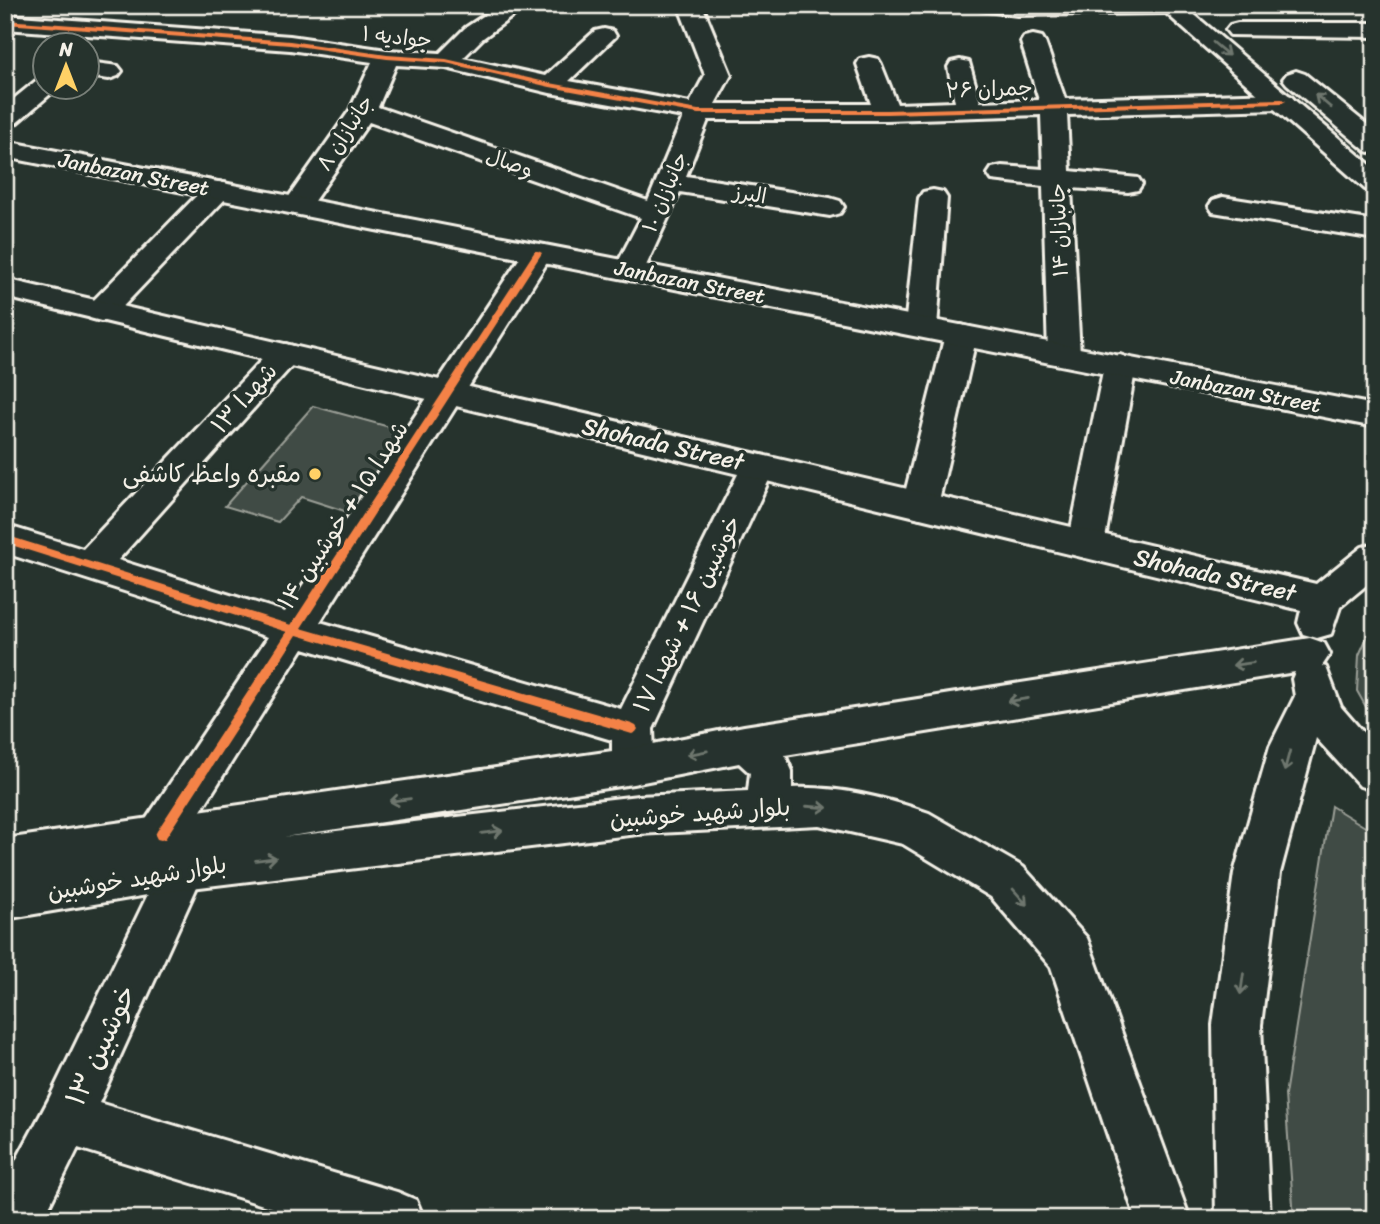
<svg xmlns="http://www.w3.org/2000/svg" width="1380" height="1224" font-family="Sriracha,'Playpen Sans Arabic',sans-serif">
<rect width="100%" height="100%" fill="#26332d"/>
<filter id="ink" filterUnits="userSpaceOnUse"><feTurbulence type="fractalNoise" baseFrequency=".0143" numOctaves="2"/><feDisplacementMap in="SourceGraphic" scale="14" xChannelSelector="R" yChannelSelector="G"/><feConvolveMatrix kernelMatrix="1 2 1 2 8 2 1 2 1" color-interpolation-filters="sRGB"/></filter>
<g filter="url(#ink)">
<!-- green -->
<path fill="#414b45" stroke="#9a9e96" stroke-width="2" d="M313 406 415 434 354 514 301 497 278 522 225 506Z
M1375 620V723L1357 691 1359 655Z
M1331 806 1375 833V1219H1294L1285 1095Z"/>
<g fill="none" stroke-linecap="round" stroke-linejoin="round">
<!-- minor casing -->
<g stroke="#f4f1e8" stroke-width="6">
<path id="minor" d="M500 5H528L483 38 463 58 545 76 595 31 604 29 613 31 616 36 569 81 690 103 705 75 678 5H702L731 75 715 104H871L857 64 860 59 869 57 878 59 881 64 897 104 955 102 948 67 951 62 960 60 969 62 980 102 1039 100 1021 42 1024 37 1033 35 1042 37 1045 42 1065 99 1282 93 1291 96 1295 101 1291 106 1282 109 1067 115 1070 171 1138 178 1142 184 1138 190 1128 192 1071 188 1080 355 1075 362 1064 365 1053 362 1048 355 1043 186 992 180 988 174 992 168 1002 166 1043 169 1041 115 887 120H708L686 176 830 198 840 201 844 207 840 213 830 216 680 192 644 270 640 276 629 279 618 276 614 270 641 218 369 122 307 211 297 214 287 211 283 205 350 110 372 62 290 50 5 29V15L290 36 387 50 440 53 465 28ZM396 65 446 68 550 93 683 117 648 201 378 107Z
M976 5H1181L1182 6 1178 11 1170 13 1017 15 980 10Z
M1238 23H1375V37L1230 35 1226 30 1230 25Z
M88 62 118 66 122 71 118 76 109 79 88 76Z
M46 78V88H57L55 90 14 125 5 127V106L37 80Z
M218 182 228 184 232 190 228 196 112 318 101 321 90 318 86 311 90 304 208 184Z
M933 190 943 192 947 198 937 327 932 334 921 337 910 334 905 327 919 198 923 192Z
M1223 197 1375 221V239L1213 212 1209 206 1213 200Z
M538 244 548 247 553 253 320 622 621 709 746 458 758 455 770 458 775 467 653 729 654 753 648 766 633 771 618 766 612 753V740L303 648 177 849 161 855 145 849 139 835 145 821 268 637 5 553V525L83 549 274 347 285 344 296 347 301 354 296 361 118 560 285 612 523 253 528 247Z
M961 325 972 328 977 335 938 505 933 514 920 518 907 514 902 505 945 335 950 328Z
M1120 355 1131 359 1136 366 1104 544 1099 554 1086 558 1073 554 1068 544 1104 366 1109 359Z
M183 849 199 855 205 869 99 1103 397 1192 416 1200 424 1219H309L78 1148 43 1219H5V1181L48 1101 167 855Z"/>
</g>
<!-- major casing -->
<g stroke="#f4f1e8" stroke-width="6">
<path id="major" d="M1157 5H1183L1375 169V191L1365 189Z
M1296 71 1305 74 1375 131V153L1366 151 1287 84 1283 79 1287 74Z
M5 141 1375 405V427L5 157Z
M5 279 1316 584 1362 547 1375 543V578L1340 607 1331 634 1317 638 1303 634 1298 623 1301 610 5 297Z
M1310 638 1324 643 1330 654 1322 666 1326 667 1341 707 1375 746V791L1360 786 1316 738 1280 873 1261 1025 1270 1219H1216L1213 1025 1234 873 1270 746 1295 696 1292 679 1295 672 785 755 792 771V788C836 786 887 798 929 813L1023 867 1087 938 1190 1219H1136L1051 967 991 897 903 844 819 825 638 834 183 889 5 919V839L633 748 744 726ZM739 763 750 773 748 791 638 796 284 837 633 784Z"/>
</g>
<!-- minor -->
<use href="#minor" fill="#26332d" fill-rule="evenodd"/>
<!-- major -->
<use href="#major" fill="#26332d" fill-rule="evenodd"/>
<!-- cycleway casing -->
<g stroke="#26332d" stroke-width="5">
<path id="cycleway" d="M5 20 290 41 387 55 446 59 550 83 698 110H887L1282 99 1286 101 1282 103 887 114H698L550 87 446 63 387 59 290 45 5 24Z
M535 251H538L542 253 301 628 632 724 636 726 638 729 636 732 632 734 297 635 165 839 161 840 157 839 155 835 157 831 287 632 5 543V535L291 625Z"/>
</g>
<!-- cycleway -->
<use href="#cycleway" fill="#f48246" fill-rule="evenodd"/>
</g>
<!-- one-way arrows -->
<defs><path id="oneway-shaft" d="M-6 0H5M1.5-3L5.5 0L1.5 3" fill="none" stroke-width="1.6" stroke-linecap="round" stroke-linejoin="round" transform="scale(1.75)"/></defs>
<g stroke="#6e766e">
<use href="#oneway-shaft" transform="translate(1221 49) rotate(40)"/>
<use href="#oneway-shaft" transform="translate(1323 101) rotate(-140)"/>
<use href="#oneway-shaft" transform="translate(1243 664) rotate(172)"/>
<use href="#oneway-shaft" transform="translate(1018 700) rotate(171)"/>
<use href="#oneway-shaft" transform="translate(697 753) rotate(169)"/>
<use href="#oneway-shaft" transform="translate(1287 761) rotate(105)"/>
<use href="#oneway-shaft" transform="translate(400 800) rotate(172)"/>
<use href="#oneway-shaft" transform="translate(817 807) rotate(4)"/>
<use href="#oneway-shaft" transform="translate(492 832) rotate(-7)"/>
<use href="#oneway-shaft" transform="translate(266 859) rotate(-7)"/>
<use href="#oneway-shaft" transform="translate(1020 897) rotate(49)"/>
<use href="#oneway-shaft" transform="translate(1242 984) rotate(98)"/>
</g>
</g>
<!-- markers -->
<circle fill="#ffd166" stroke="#26332d" stroke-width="2.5" cx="315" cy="474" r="7"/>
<g text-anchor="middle" stroke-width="7" stroke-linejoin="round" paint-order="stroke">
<!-- far-street labels -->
<g font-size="21" fill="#f4f1e8" stroke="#26332d">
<text transform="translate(397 37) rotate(6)" y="7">جوادیه ۱</text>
<text transform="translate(989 89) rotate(-2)" y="7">چمران ۲۶</text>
<text transform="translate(345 133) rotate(-57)" y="7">جانبازان ۸</text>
<text transform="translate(510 163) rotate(19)" y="7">وصال</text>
<text transform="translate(134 174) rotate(11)" y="7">Janbazan Street</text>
<text transform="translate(665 192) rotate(-67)" y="7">جانبازان ۱۰</text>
<text transform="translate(750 194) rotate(9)" y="7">البرز</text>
<text transform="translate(1059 230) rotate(-92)" y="7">جانبازان ۱۴</text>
<text transform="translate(690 282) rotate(11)" y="7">Janbazan Street</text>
<text transform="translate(1246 391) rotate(11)" y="7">Janbazan Street</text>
</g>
<!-- street labels -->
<g font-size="24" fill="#f4f1e8" stroke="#26332d">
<text transform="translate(244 398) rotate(-48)" y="8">شهدا ۱۳</text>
<text transform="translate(663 444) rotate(13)" y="8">Shohada Street</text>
<text transform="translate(343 515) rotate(-57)" y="8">شهدا ۱۵ + خوشبین ۱۴</text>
<text transform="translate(1215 575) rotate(13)" y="8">Shohada Street</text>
<text transform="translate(687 614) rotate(-64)" y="8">خوشبین ۱۶ + شهدا ۱۷</text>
<text transform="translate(700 813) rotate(-4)" y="8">بلوار شهید خوشبین</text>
<text transform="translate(137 878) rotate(-9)" y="8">بلوار شهید خوشبین</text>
</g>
<!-- poi labels -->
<g font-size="24" fill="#f4f1e8" stroke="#26332d" text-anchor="end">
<text x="301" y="482">مقبره واعظ کاشفی</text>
</g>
<!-- near-street labels -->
<g font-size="28" fill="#f4f1e8" stroke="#26332d">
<text transform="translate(100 1045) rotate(-65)" y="10">خوشبین ۱۳</text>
</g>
</g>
<!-- margin -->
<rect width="1380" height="1224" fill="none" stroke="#26332d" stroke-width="28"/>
<rect x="14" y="14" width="1352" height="1196" fill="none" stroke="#f4f1e8" stroke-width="2.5" filter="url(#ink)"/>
<!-- north arrow -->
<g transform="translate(66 66)"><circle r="33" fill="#26332d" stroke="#787f78" stroke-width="2"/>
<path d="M0-5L12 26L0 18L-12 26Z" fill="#ffd166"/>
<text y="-10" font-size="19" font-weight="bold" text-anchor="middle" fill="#f4f1e8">N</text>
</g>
</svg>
